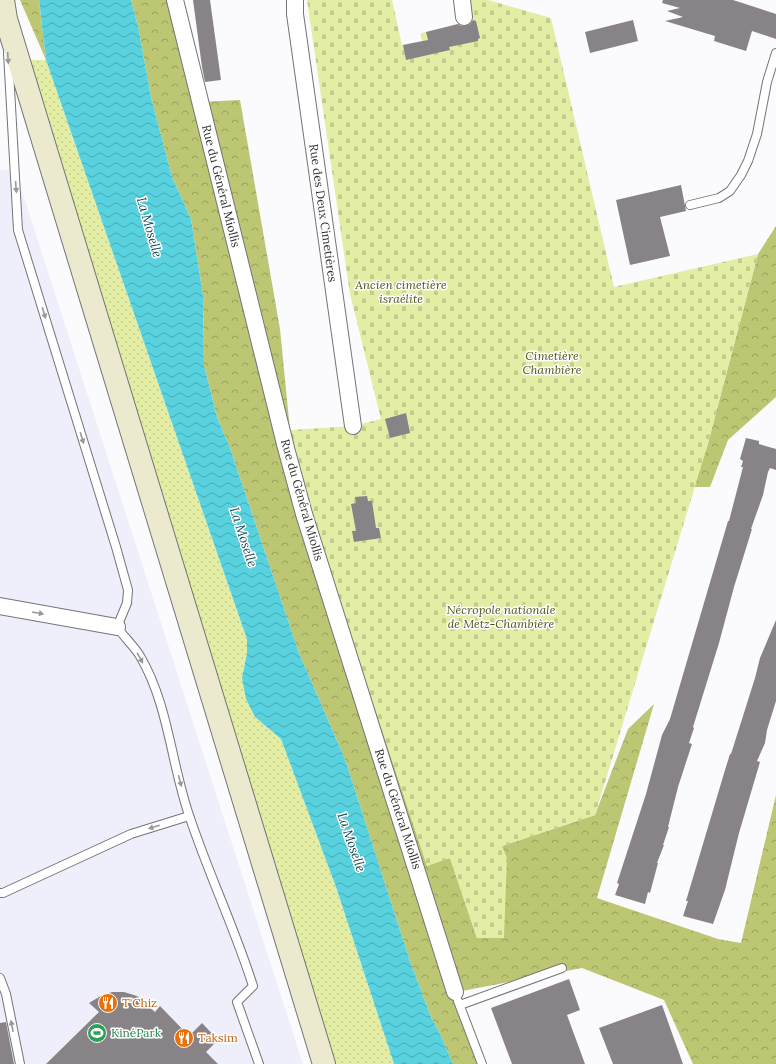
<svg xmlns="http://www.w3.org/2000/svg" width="776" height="1064" font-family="Lora,serif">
<defs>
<pattern id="grass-dots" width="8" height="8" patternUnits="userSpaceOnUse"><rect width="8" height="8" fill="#e3eda3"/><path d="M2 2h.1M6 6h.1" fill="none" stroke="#c3cc8d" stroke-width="1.8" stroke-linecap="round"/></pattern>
<pattern id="forest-crowns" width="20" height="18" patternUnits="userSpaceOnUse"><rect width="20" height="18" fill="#bdc672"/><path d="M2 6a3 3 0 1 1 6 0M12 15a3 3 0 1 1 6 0" fill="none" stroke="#9aa15e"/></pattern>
<pattern id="cemetery-stones" width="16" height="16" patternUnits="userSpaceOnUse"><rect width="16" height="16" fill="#e3eda3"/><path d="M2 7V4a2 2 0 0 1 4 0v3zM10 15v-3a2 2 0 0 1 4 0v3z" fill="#c3cc8d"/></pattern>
<pattern id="water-waves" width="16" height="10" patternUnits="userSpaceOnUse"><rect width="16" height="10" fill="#59d2e0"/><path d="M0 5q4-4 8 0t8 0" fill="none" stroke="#4aabb6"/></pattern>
</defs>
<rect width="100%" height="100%" fill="#fbfbfe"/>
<!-- built -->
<path fill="#efeffc" d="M15 169 70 340 303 1064H0V170Z"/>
<!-- grass -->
<path fill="url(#grass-dots)" d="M18 60H46L247 639V653L242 678 255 717 281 739 336 887 394 1064H324Z"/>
<!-- forest -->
<path fill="url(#forest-crowns)" d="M20 0H39L46 60Z
M131 0H170L200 102 240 100 280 329 290 430 310 512 427 865 450 858 477 938 502 846 595 815 628 729 654 704 597 898 718 939 741 943 776 795V1064H693L664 1000 582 968 457 992 482 1064H453L441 1036 431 1017 410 961 345 759 299 653 230 448 217 417 204 365 203 295 191 219 172 177 151 97 138 26Z
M776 226V397L728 440 710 487H693L707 447 758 254Z"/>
<!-- cemetery -->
<path fill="url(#cemetery-stones)" d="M307 0H392L402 45 422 41 421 33 473 21 467 0H488L551 18 614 287 758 254 707 447 595 815 502 846 507 858 504 938H477L450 858 427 866 310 512 290 430 353 426 381 419 350 294Z"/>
<!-- water -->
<path fill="url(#water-waves)" d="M39 0H131L138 26 151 97 172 177 191 219 203 295 204 365 217 417 230 448 299 653 345 759 410 961 431 1017 441 1036 453 1064H394L336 887 281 739 255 717 246 699 242 678 247 653V639L46 60Z"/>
<!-- building -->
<path fill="#878386" d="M193 0H210L221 80 205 82 202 67Z
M663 0H733L776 14V39L752 31 746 51 714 41 715 36 665 21 683 17 667 11 680 8 662 3Z
M473 20 476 21 480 38 478 39V41L449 47 450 50 406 60 403 45 428 40 426 32 458 24 461 26H465L470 24Z
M633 20 638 41 590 53 585 32Z
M681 185 686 211 660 217 670 256 630 265 616 200Z
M406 413 410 433 390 438 385 419Z
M746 438 759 441V444L776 449V470L770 468 768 472 763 495 751 529H752L734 587 719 643 693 727 694 728 689 743 692 744 678 787 668 827H669L663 845H664L657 863H658L650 893 648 892 645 904 615 895 619 884 617 883 646 794 662 735 670 719 728 521H729L743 467H741L743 461 740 459Z
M367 496 368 501H372L376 528H379L381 538 354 542 352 531H356L351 504 356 503 355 497Z
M776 620V701L767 730 765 743 757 761 760 762 739 833 725 890 713 924 683 916 688 901H686L725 770 730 754H731L755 678 760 658Z
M569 979 580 1010 567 1015 585 1064H512L491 1008Z
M112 992H124L137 996 155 1012 160 1006 189 1036 202 1023 218 1040 206 1052 218 1064H46L99 1012 89 1003 99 997Z
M662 1005 683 1064H613L599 1028Z
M6 1022 14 1064H0V1023Z"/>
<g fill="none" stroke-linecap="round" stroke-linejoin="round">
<!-- lane casing -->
<g stroke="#747479" stroke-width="10">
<path id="lane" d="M8 53 18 230 116 547 128 590 127 603 117 627C124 637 134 646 140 656 169 705 171 765 190 818 209 875 235 929 253 986L237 1002 259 1064
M690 205 719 198 730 191 741 175 748 161 757 134 767 82 776 53
M0 893H3L131 834 189 816
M0 978 6 994 20 1064
M458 1001 482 1064
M460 1005 562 968"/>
</g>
<!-- street casing -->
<g stroke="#747479" stroke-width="18">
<path id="street" d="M175 0 286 448 304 514 455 992
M295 0V14L353 426
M462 0 464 17
M0 606 117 627"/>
</g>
<!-- secondary casing -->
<g stroke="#747479" stroke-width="24">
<path id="secondary" d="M3 0 6 19 324 1064"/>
</g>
<!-- lane -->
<use href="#lane" stroke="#fff" stroke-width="8"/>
<!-- street -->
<use href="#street" stroke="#fff" stroke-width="16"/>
<!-- secondary -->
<use href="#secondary" stroke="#ebeacf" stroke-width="22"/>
</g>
<!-- one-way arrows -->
<defs><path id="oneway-solid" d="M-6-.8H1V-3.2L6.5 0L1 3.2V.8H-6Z"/></defs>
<g fill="#98989a">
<use href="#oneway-solid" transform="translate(8 58) rotate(87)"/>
<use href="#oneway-solid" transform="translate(16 187) rotate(86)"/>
<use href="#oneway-solid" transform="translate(44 313) rotate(73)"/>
<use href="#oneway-solid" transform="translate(82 438) rotate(73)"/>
<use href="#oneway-solid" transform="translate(38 613) rotate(10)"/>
<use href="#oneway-solid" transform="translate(140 658) rotate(61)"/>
<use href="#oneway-solid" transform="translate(180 781) rotate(76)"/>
<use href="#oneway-solid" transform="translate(154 827) rotate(163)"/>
<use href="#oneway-solid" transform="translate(12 1026) rotate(-101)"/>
</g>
<!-- icons -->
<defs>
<g id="restaurant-disc" transform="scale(1)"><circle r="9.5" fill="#e8710a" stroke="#fff"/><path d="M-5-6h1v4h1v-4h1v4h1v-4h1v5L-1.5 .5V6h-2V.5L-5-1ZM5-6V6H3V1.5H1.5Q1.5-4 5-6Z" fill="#fff"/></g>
<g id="stadium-disc" transform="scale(1)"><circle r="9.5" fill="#2e9e5b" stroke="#fff"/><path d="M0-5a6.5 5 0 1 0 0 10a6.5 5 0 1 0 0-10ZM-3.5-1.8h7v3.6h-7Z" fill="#fff"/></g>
</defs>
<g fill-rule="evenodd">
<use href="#restaurant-disc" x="108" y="1003"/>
<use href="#stadium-disc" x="97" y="1033"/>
<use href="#restaurant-disc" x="184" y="1038"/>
</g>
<g text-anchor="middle" stroke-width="3" stroke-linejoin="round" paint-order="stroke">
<!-- street labels -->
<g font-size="12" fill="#323234" stroke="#fff">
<text transform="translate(221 186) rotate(76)" y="4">Rue du Général Miollis</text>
<text transform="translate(323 213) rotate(82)" y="4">Rue des Deux Cimetières</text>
<text transform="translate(302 500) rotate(74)" y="4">Rue du Général Miollis</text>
<text transform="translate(398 809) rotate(72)" y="4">Rue du Général Miollis</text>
</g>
<!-- park labels -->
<g font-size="12" font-style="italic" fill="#505618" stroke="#fff">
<text x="401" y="289">Ancien cimetière<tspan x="401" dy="14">israélite</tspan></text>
<text x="552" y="360">Cimetière<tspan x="552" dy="14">Chambière</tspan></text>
<text x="501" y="614">Nécropole nationale<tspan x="501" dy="14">de Metz-Chambière</tspan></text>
</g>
<!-- food labels -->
<g font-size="12" fill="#c56008" stroke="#fff" text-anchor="start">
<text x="122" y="1007">T'Chiz</text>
<text x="198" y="1042">Taksim</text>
</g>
<!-- leisure labels -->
<g font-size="12" fill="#27864d" stroke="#fff" text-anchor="start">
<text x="111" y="1037">KinéPark</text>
</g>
<!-- water labels -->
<g font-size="13" font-style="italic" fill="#11484e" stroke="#fff">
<text transform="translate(150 227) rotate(74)" y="5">La Moselle</text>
<text transform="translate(244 537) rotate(72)" y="5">La Moselle</text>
<text transform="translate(352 842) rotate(71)" y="5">La Moselle</text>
</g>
</g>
</svg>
